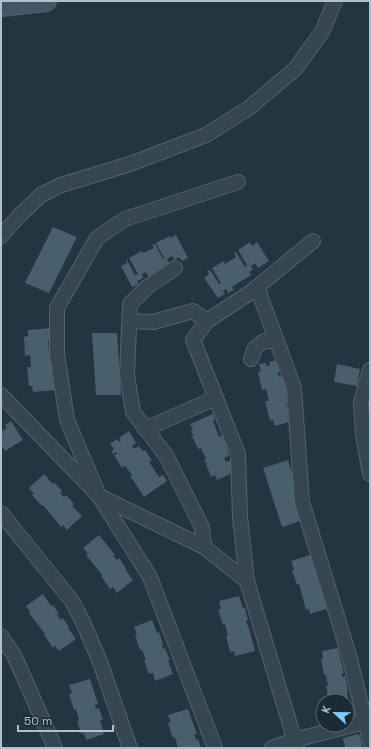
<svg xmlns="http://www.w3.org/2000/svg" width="371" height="749" font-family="'Space Grotesk',sans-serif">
<rect width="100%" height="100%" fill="#223540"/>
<!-- building -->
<path fill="#4a5f6c" d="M53 227 77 237 49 293 25 283Z
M176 235 188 258 182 261 179 257 174 260 172 256 167 259 169 263 164 266 165 269 149 278 146 272 142 274 143 278 137 281 139 284 132 287 121 266 127 263 126 261 127 260 135 275 138 274 129 258 142 251 143 253 154 248 152 245 155 244 163 259 164 258 156 243 170 236 171 238Z
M250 242 252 246 257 242 269 261 258 268 255 263 251 266 253 269 249 272 251 275 232 287 234 290 228 293 226 289 223 291 225 294 218 298 204 278 209 274 207 271 210 270 219 284 221 283 212 268 224 261 225 264 236 257 234 253 236 252 245 267 247 265 238 250Z
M51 328 52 341H48L49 353H53L54 366 52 367 53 383H56L57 390 33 392 32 386H29L27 367H31L30 355 25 356 24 337 28 336V330Z
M92 333H117L121 395H96Z
M281 359 282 371 278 372 279 377 287 375 290 402 286 403 287 408 292 406 296 420 275 426 273 420 270 421 265 401H269L266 389 262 390 258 372 261 371 259 364 266 363 267 366 270 365 269 362Z
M337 364 360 369 357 386 334 382Z
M213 414 215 420 213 421 219 437 222 436 228 449 227 450 229 456 224 458 226 462 231 460 237 471 217 480 215 475 211 477 206 464 207 463V462L205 463 204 460 206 459 201 448 198 449 192 436 194 435 193 434H192L191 431 193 430 190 424Z
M11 421 23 440 5 451 1 444V432L7 428 5 425Z
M129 431 136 443 132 446 134 449 139 446 143 451 145 450 152 460 149 462 159 477 163 475 167 481 144 497 133 480 130 476 132 475 125 466 122 468 114 455 117 454 116 452 113 454 112 451 114 449 110 444 117 439 119 442 121 440 119 438Z
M288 460 306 519 282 527 263 468Z
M44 474 53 484 55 483 62 491 60 493 64 497 66 495 74 504 72 506 82 516 67 530 63 525 61 527 43 505 42 506 32 495 34 494 29 488Z
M99 535 115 555 113 556 117 560 119 558 126 568 125 569 133 580 117 593 113 587 110 589 101 576 102 575 86 555 88 554 83 548Z
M310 555 314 566 316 565 329 608 310 614 309 609 306 610 299 584 297 585 292 570 294 569 291 561Z
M43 594 51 606 53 605 59 614 57 615 61 620 63 618 69 627 68 628 76 639 59 651 55 646 53 648 44 635 45 634 29 613 30 612 26 606Z
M239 596 243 608H245L248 620 246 621 247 625H248L255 651 235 656 234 651 230 652 226 636H228L225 624 223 625 218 610 221 609 219 601Z
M152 620 157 633 159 632 163 644 162 645 163 649 165 648 170 660 168 661 173 674 155 681 153 673 149 674 144 661 146 660 142 650H140L135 636 137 635 134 627Z
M338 648 344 673H342V677L345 676 348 691H347L349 705H347V701H329L326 686H328L326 675H324L321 659H323L322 651Z
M90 679 98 704 95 705 96 709 99 708 103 720H100L104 734 86 740 84 733 81 734 77 721 79 720 76 709 74 710 69 694 72 693 69 685Z
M188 709 197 734H194L196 740 198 739 201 748H178L175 737 173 738 168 723 171 722 168 715Z
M359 734 363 748H342L345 747 343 738Z"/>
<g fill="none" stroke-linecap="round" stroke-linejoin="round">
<!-- street casing -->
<g stroke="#54636e" stroke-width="16">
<path id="street" d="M238 182 125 219 97 238 57 308V354L67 420 99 496 204 547 247 581
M1 236 19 216 41 195 61 185 130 164 206 135 249 108 295 69 322 32 335 1
M175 268 147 287 130 304 127 375 133 412 167 457 202 527 204 547
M257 287 294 388 302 502 349 655 370 741
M130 321 153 322 193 311 207 321
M251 359 255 348 264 341H277
M370 370 361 402 363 434 370 474
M1 395 99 496 150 577 215 748
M145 429 216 398
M1 513 72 601 83 622 100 662 130 748
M1 636 14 655 55 748
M272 748 294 740 365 722
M297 748 247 581 240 517 238 454 193 340 207 321 251 292 313 241"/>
</g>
<!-- secondary casing -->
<g stroke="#54636e" stroke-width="22">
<path id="secondary" d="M1 6 46 1"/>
</g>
<!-- street -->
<use href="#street" stroke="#364650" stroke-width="14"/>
<!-- secondary -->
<use href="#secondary" stroke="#435663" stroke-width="20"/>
</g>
<!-- border -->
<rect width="371" height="749" fill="none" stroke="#b2c0cb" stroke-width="4"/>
<!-- north arrow -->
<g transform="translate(335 713) rotate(292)"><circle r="19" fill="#1b2b35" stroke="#576771"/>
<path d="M0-3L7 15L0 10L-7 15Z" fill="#83cbff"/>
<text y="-6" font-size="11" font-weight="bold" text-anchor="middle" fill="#b2c0cb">K</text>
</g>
<!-- scale -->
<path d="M18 725v6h95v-6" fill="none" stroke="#b2c0cb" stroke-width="2"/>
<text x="24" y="725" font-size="12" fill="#b2c0cb" stroke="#1b2b35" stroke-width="3" paint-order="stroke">50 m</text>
</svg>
